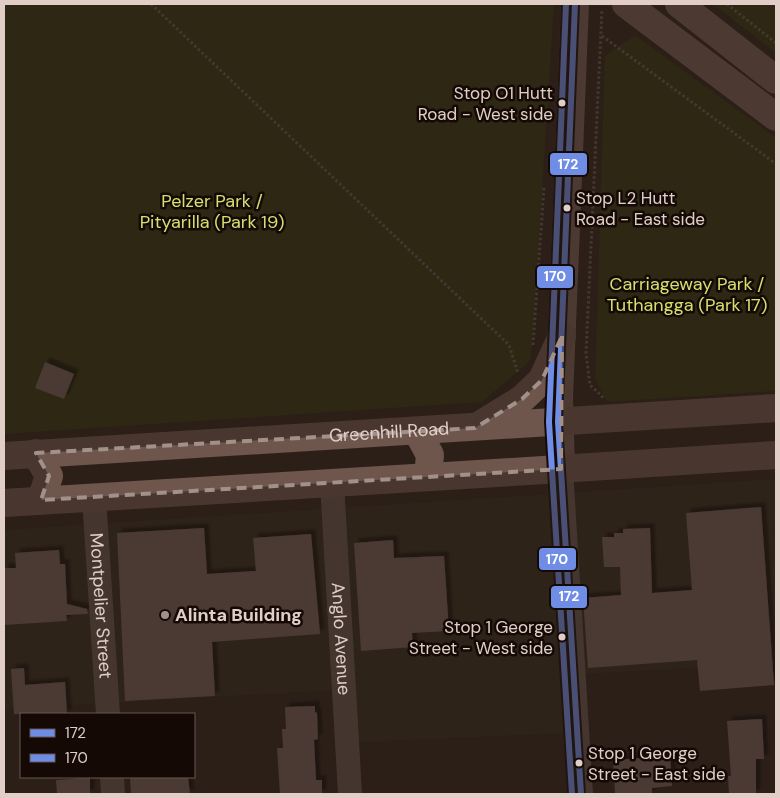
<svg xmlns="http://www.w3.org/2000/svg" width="780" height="798" font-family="'DM Sans',sans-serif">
<defs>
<filter id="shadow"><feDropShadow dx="4.5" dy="-4.5" stdDeviation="1" flood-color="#0009"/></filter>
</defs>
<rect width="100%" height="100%" fill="#2c1f18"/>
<!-- commercial -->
<path fill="#312819" d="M776 479V663L584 674 569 733 339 743 336 690 4 709V530Z"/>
<!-- green -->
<path fill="#30310e" d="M4 4H554L531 360 482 402 4 434Z
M713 4H776V53Z
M635 35 776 138V391L607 402 595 379 605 56Z"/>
<!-- building -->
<path fill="#715b54" filter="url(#shadow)" d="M45 362 74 374 64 399 35 388Z
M761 507 774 685 700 691 697 660 588 668 583 598 621 595 620 567H604L602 537H614V533H623V529L650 528 652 593 692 590 686 513Z
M204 528 207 574 256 571 253 538 311 534 320 634 212 642 215 696 125 701 117 533Z
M393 540 394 558 444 556 449 631 412 633 413 647 361 651 354 543Z
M59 550 60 564H65L67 604 87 609 88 614 66 615 67 621 4 625V568H16L15 553Z
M24 668 25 685 65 682 67 714H14L11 669Z
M315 706V712L317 713 318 739 314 740 316 780H322V794H280L277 748H283L282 729H286L285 707Z
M762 719 764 759H756V794H729L728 776H731L727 721Z
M670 756 672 786 652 788V794H615L613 760Z
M130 777H188L190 794H131Z
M90 778V794H57L56 780Z"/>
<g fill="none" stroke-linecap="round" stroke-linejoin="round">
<!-- path -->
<path stroke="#62554f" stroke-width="3" stroke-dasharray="2.5 2.5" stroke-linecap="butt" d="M151 4 509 345 518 373
M727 4 776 43
M602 36 776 164
M533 345 544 187
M602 398V396L590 385 586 353 602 9"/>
<!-- minor -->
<g stroke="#63524c" stroke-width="24">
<path d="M561 469 581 794"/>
<path id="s1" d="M332 483 350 794"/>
<path id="s2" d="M94 497 108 714"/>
<path d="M112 777 113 794"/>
</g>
<!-- major -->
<path stroke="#725a52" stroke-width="28" d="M626 4 776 117
M679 4 776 80
M561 469 559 399 575 4"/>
<!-- highway -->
<g stroke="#6e564d" stroke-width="28">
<path d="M478 426 522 399 542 380 562 336"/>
<path d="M417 431 430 455 428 477"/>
<path d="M36 453 49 476 41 500"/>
<path id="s3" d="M4 456 776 408"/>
<path d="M4 503 528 471 776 455"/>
</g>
<!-- bus-1 casing -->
<g stroke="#140905" stroke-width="10">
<path id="bus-1" d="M575 4 558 422 581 794"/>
</g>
<!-- bus-2 casing -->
<g stroke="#140905" stroke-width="10">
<path id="bus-2" d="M566 4 549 422 572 794"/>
</g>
<!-- bus-1 -->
<use href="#bus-1" stroke="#708de6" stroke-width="6"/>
<!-- bus-2 -->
<use href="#bus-2" stroke="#708de6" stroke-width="6"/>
</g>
<!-- marked area -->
<path d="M0 0H780V798H0ZM562 336 561 469 41 500 49 476 36 453 475 428 522 399 542 380Z" fill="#2c1f18" fill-opacity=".55" fill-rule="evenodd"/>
<path fill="none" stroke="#a1918a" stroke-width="4" stroke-dasharray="10 6" stroke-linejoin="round" d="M562 336 561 469 41 500 49 476 36 453 475 428 522 399 542 380Z"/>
<!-- markers -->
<g fill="#e0cec7" stroke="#140905" stroke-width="2">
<circle cx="562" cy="103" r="4.5"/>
<circle cx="567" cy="208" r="4.5"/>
<circle cx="562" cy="637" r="4.5"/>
<circle cx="579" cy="763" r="4.5"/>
</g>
<circle fill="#a1918a" stroke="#140905" stroke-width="2" cx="165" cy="615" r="5"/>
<g text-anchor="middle" stroke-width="5" stroke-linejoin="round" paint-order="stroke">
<!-- bus labels -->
<g font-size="17" fill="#e0cec7" stroke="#140905" text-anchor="end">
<text x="553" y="99">Stop O1 Hutt<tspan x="553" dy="21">Road - West side</tspan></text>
<text x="576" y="204" text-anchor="start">Stop L2 Hutt<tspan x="576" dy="21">Road - East side</tspan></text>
<text x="553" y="633">Stop 1 George<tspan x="553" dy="21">Street - West side</tspan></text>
<text x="588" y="759" text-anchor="start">Stop 1 George<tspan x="588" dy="21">Street - East side</tspan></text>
</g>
<!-- park labels -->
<g font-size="18" fill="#d6e06e" stroke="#140905">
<text x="212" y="207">Pelzer Park /<tspan x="212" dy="21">Pityarilla (Park 19)</tspan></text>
<text x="687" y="290">Carriageway Park /<tspan x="687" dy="21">Tuthangga (Park 17)</tspan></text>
</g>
<!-- street labels -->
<g font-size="18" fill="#e0cec7" stroke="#140905">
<text dy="6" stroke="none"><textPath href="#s3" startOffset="386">Greenhill Road</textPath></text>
<text dy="6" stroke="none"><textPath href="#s2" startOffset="109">Montpelier Street</textPath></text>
<text dy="6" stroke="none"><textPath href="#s1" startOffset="156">Anglo Avenue</textPath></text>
</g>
<!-- poi labels -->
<g font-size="18" font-weight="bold" fill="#e0cec7" stroke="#140905" text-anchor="start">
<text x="175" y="621">Alinta Building</text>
</g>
</g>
<g stroke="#140905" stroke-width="2">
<rect x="549" y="152" width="39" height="24" rx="5" fill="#708de6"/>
<rect x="536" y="265" width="38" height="24" rx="5" fill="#708de6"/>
<rect x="538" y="547" width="39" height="24" rx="5" fill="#708de6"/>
<rect x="550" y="585" width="38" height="24" rx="5" fill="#708de6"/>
</g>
<g font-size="14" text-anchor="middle" font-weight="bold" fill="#fff">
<text x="568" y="169">172</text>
<text x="555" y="281">170</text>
<text x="557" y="564">170</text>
<text x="569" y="601">172</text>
</g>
<!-- border -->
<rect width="780" height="798" fill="none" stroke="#e0cec7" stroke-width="10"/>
<!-- legend -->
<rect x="20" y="713" width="175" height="65" fill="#140905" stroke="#665853"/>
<rect x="30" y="729" width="25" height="8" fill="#708de6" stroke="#665853"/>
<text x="65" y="738" font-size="15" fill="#e0cec7">172</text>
<rect x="30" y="754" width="25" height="8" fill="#708de6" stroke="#665853"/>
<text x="65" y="763" font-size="15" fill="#e0cec7">170</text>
</svg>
